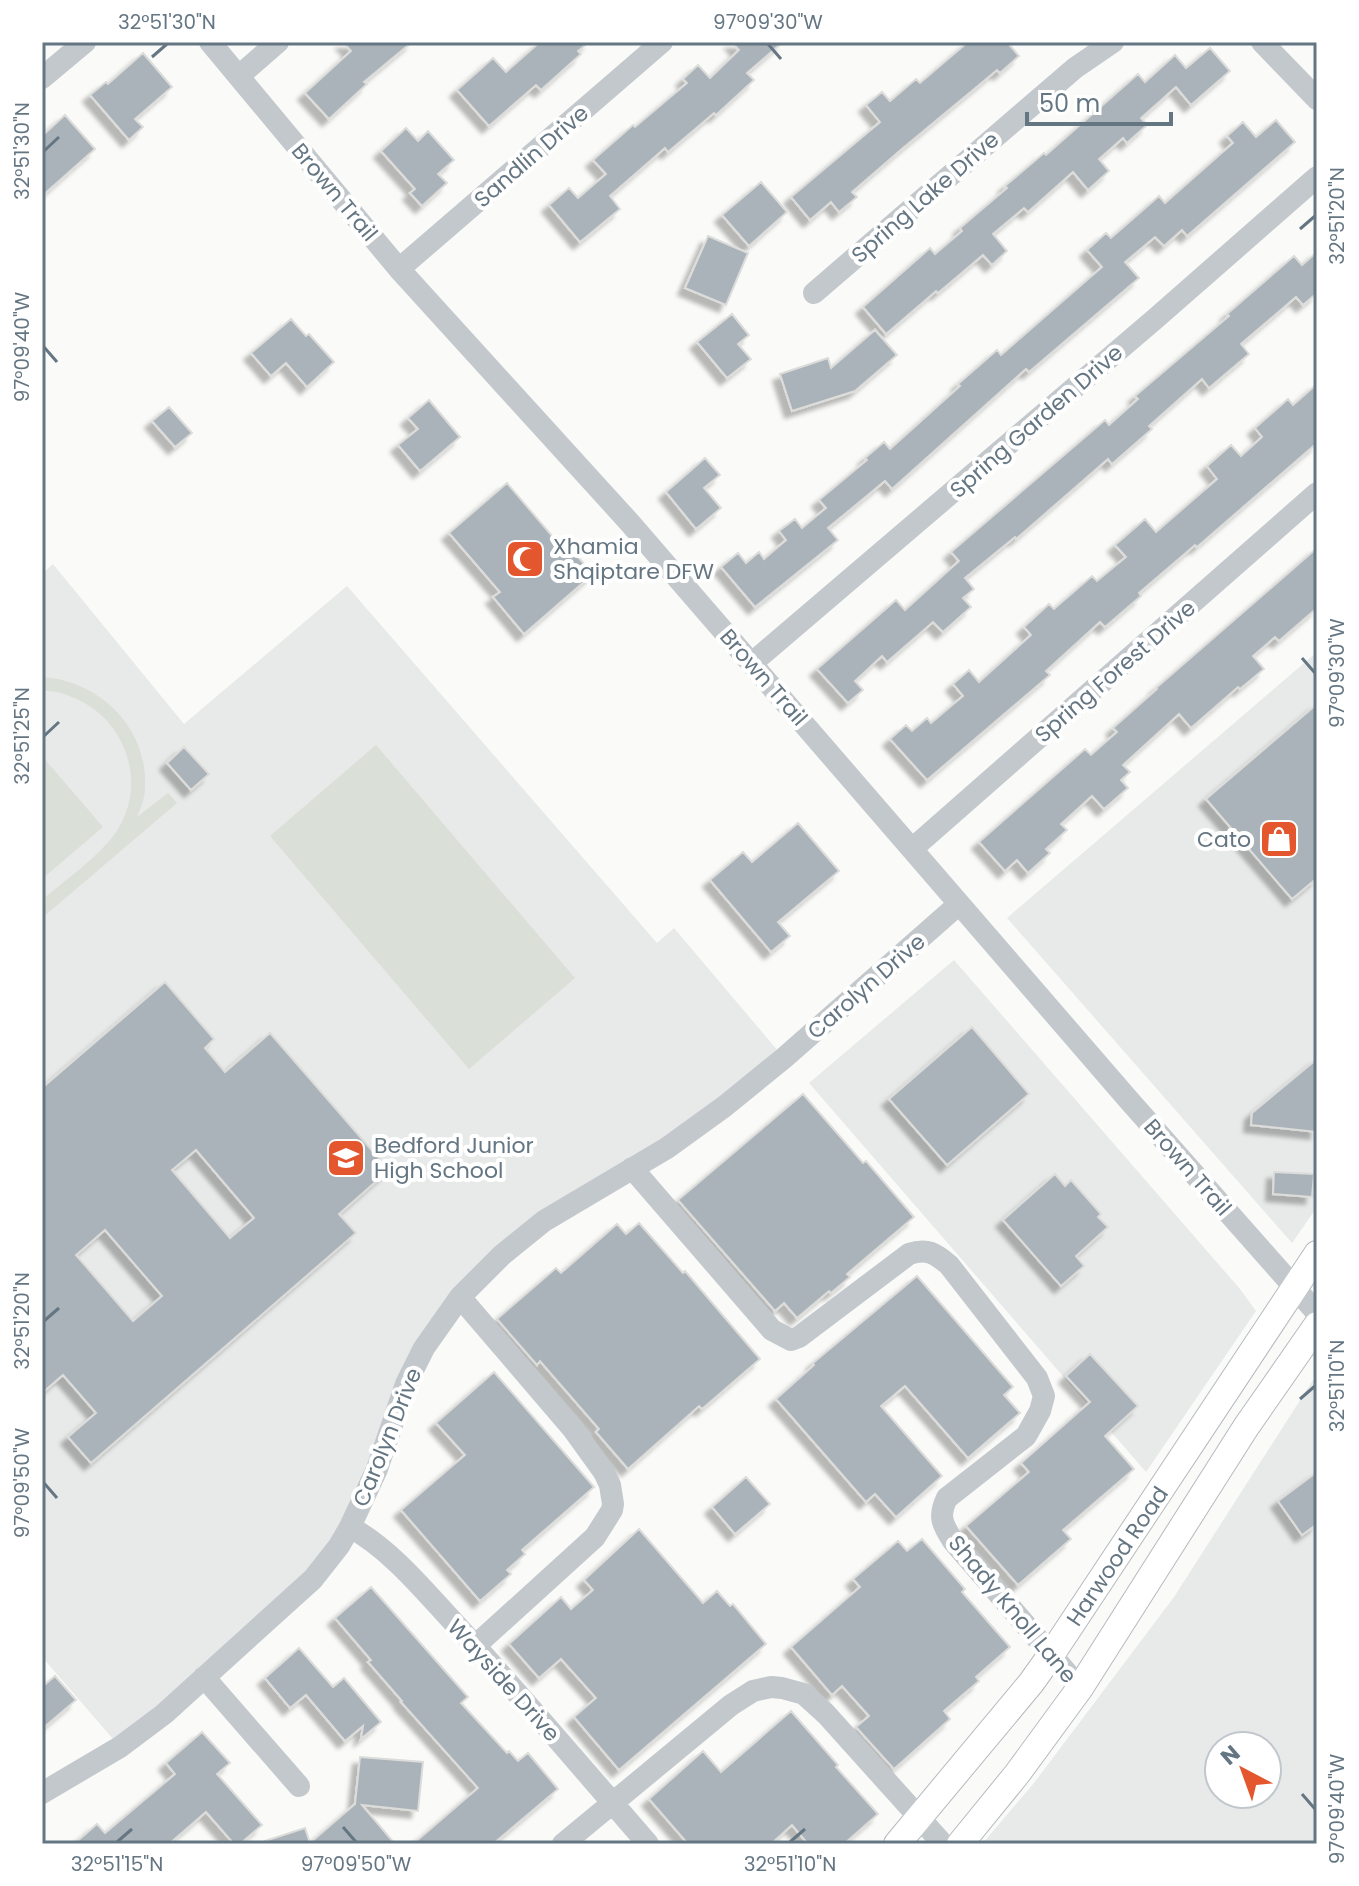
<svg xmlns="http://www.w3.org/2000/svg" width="1359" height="1886" font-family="Poppins,sans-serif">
<defs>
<filter id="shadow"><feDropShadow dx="-7" dy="7" stdDeviation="2" flood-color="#0004"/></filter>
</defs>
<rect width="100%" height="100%" fill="#fafaf8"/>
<!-- built -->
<path fill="#e8e9e9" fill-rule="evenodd" d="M53 564 184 724 347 586 657 943 674 928 784 1058 544 1221 460 1297 339 1546 120 1747 42 1657V574Z
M1317 652V1207L1292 1243 1007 918Z
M954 960 1240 1289 1256 1311 1146 1472 809 1083Z
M1313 1380H1317V1844H982L1034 1783 1174 1597ZM1219 1746H1267V1794H1219Z"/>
<!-- green -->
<path fill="#dadfd7" d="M42 677C99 680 148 728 145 787 145 798 141 807 137 817L168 793 177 803 42 918V900C65 880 103 854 118 829 148 780 124 717 72 697 62 693 52 690 42 691Z
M376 745 575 978 469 1069 270 836Z
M42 756 103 827 42 879Z"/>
<!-- building -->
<path fill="#aab3b9" stroke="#dcdcda" stroke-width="2" fill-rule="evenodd" filter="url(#shadow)" d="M343 42H412L364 82 367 84 329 119 305 93 351 51Z
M540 42H589L578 51 581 54 541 90 536 85 489 126 457 90 493 58 506 72Z
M732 42H783L747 73 754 80 716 115 714 113 668 152 665 148 610 196 620 209 580 242 549 205 569 188 578 198 606 174 593 160 633 125 635 127 687 83 683 79 698 65 710 78 739 50Z
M968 42H1007L1019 56 1000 73 997 70 903 148 852 192 857 197 839 212 831 202 810 220 791 197 880 122 866 105 882 92 890 101 916 79 920 83Z
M1210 48 1230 71 1191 105 1176 87 1141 118 1147 125 1127 143 1123 138 1099 159 1109 171 1088 190 1073 172 1028 212 1024 208 993 234 1007 251 992 265 983 255 938 293 936 291 886 334 863 307 930 248 935 254 962 231 960 228 1007 188 1005 186 1044 153 1046 155 1138 74 1145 82 1175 55 1186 68Z
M143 53 172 87 135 119 143 127 129 140 90 95 106 82 108 84Z
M65 115 95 149 42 196V136Z
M1276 120 1295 142 1187 236 1182 230 1164 246 1155 237 1125 262 1139 278 1029 372 1026 369 892 489 885 481 828 528 838 540 755 607 721 567 738 553 746 563 759 552 764 559 786 540 779 531 795 519 802 528 826 508 819 500 867 460 865 458 884 442 890 449 960 386 958 384 997 350 1001 355 1102 267 1087 250 1106 233 1111 238 1159 196 1165 203 1233 143 1227 136 1243 122 1256 137Z
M406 128 418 141 428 131 454 160 438 174 447 183 422 206 410 193 415 189 381 151Z
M761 182 787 212 749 246 722 215Z
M708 236 748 253 726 305 685 288Z
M1317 252V293L1303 305 1296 297 1241 344 1249 354 1209 388 1202 379 1149 426 1152 429 1112 464 1108 459 1016 539 1015 537 965 578 974 589 963 598 971 607 943 632 933 622 887 662 882 656 855 681 863 690 848 703 817 669 896 600 905 610 959 561 951 552 1105 420 1109 425 1138 399 1135 396 1229 316 1227 314 1294 256 1302 265Z
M732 314 749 335 738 344 751 359 727 378 697 342Z
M291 319 306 336 309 334 334 362 307 387 286 363 271 376 251 353Z
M875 330 897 355 855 391 792 411 780 374 828 358 831 368Z
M1317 384V443L1197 547 1195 545 1139 593 1141 596 1105 627 1100 622 1046 671 1050 675 927 780 890 739 906 725 912 731 927 718 931 723 963 696 953 684 969 670 979 682 1031 635 1024 627 1049 604 1054 609 1092 576 1097 581 1126 557 1115 545 1145 519 1156 532 1217 479 1207 466 1231 445 1241 456 1262 437 1255 428 1288 399 1293 405Z
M429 400 460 437 420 471 398 445 418 429 408 418Z
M169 407 192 433 175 447 152 421Z
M705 458 720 475 704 488 721 508 696 529 666 492Z
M507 483 558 543 563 540 593 574 524 634 493 597 500 592 449 533Z
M1317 548V608L1279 641 1275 637 1253 656 1264 669 1240 689 1238 687 1191 728 1179 714 1123 765 1130 772 1121 780 1128 788 1104 809 1092 796 1061 824 1067 830 1046 849 1050 853 1028 873 1017 860 1005 871 979 842 1085 749 1091 755 1117 732 1113 728 1157 689 1156 688Z
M1317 704V878L1292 899 1206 799Z
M184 747 209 774 191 790 167 763Z
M798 823 839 871 778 922 790 936 771 952 710 880 743 852 752 862Z
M165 982 214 1039 205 1048 225 1072 270 1033 389 1170 339 1214 356 1233 91 1463 68 1437 96 1413 63 1375 42 1393V1088ZM196 1150 254 1218 230 1238 172 1170ZM105 1230 162 1296 133 1321 76 1255Z
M972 1027 1029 1094 947 1165 889 1099Z
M1317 1059V1132L1251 1125 1252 1113Z
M803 1094 863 1163 866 1161 914 1217 847 1274 850 1277 831 1293 829 1291 797 1318 784 1303 775 1311 678 1200Z
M1274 1172 1314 1174 1312 1197 1273 1194Z
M1055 1174 1065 1186 1071 1180 1101 1214 1098 1217 1108 1227 1076 1256 1084 1266 1061 1286 1003 1220Z
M639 1223 683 1273 685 1271 760 1359 702 1409 699 1406 628 1469 596 1432 599 1429 540 1361 537 1365 497 1319 556 1268 561 1273 617 1224 626 1234Z
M917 1276 1013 1387 1004 1395 1020 1413 968 1458 905 1386 881 1406 942 1476 896 1517 875 1494 866 1502 776 1399 814 1365 813 1363Z
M1090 1354 1138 1406 1105 1436 1134 1469 1063 1530 1071 1539 1018 1585 966 1526 1029 1472 1021 1463 1090 1402 1066 1376Z
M494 1372 594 1487 522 1550 525 1554 507 1570 511 1574 480 1601 401 1510 465 1455 436 1423Z
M1317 1472V1524L1302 1535 1278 1501Z
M746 1477 770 1504 735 1534 712 1507Z
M639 1529 703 1603 717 1591 730 1606 733 1604 766 1644 619 1770 574 1717 596 1698 561 1659 539 1678 509 1644 561 1597 571 1609 593 1590 584 1580Z
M922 1539 965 1589 962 1592 1010 1647 976 1677 979 1681 944 1711 950 1719 894 1769 856 1727 869 1716 842 1686 832 1695 791 1647 860 1587 853 1579 898 1541 907 1551Z
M371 1587 468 1697 461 1703 507 1753 509 1751 518 1761 528 1753 558 1789 493 1844H413L478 1788 401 1702 402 1701 368 1662 371 1660 335 1618Z
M299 1648 333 1687 344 1678 381 1722 361 1739 363 1726 345 1741 306 1695 290 1708 265 1678Z
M55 1676 76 1700 42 1729V1687Z
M791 1711 838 1765 836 1767 878 1814 844 1844H808L792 1825 771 1844H688L649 1799 703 1751 721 1772Z
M202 1732 230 1763 217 1774 262 1825 240 1844H234L206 1812 169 1844H74L97 1824 105 1833 175 1774 166 1763Z
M360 1757 423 1762 418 1811 362 1805 395 1844H265V1841L305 1828 310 1843 355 1804Z"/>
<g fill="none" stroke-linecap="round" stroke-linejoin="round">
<!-- major casing -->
<g stroke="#b5babe" stroke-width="28">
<path id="major" d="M897 1844 1031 1683 1051 1655 1317 1254
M960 1844 1017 1774 1080 1688 1246 1427 1317 1325"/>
</g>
<!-- minor -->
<path stroke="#c3c8cc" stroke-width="22" d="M210 42 399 269 630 523 1127 1098 1317 1313
M1262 42 1317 99
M239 76 278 42
M42 78 85 42
M399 269 662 42
M814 293 1075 68 1113 42
M752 663 1155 319 1317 177
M912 849 1317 493
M632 1168 772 1330 791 1340 799 1337 909 1254C927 1248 935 1253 949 1265L1037 1378 1044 1396 1040 1411 1026 1436 947 1498C938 1516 942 1524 953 1541L1080 1688
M460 1297 573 1429 604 1472 610 1485 613 1504 612 1510 595 1537 475 1646
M350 1527C393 1551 425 1592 458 1627 523 1698 585 1771 648 1844
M204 1677 299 1786
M42 1793 120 1747 164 1714 313 1579 339 1546 350 1527 377 1469 406 1384 424 1348 460 1297 502 1255 544 1221 667 1148 725 1106 784 1058 959 904
M563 1844 731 1705 753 1691 771 1687 782 1688 804 1694 826 1714 943 1844"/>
<!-- major -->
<use href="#major" stroke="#fff" stroke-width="26"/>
</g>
<!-- ticks -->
<path fill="none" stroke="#657683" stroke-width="3" d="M768 44 781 59M152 57 167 44M44 151 59 137M1300 229 1315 216M44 347 57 362M1302 658 1315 673M44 736 59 722M44 1321 59 1308M1300 1399 1315 1386M44 1483 57 1498M1302 1794 1315 1809M343 1827 356 1842M117 1842 132 1829M790 1842 805 1829"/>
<!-- icons -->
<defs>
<g id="mosque-square" transform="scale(2)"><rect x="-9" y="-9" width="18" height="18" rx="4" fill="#e4572e" stroke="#fff"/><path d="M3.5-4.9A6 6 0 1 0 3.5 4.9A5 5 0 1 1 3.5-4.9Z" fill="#fff"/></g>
<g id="shop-square" transform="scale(2)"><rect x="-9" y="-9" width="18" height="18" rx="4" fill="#e4572e" stroke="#fff"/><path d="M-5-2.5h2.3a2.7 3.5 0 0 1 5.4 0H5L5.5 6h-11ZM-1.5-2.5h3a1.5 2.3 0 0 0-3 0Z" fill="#fff"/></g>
<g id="school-square" transform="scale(2)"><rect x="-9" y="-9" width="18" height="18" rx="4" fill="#e4572e" stroke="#fff"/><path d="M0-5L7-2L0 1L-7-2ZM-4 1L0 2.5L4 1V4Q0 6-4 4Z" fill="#fff"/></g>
</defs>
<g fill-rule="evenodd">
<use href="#mosque-square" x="525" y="559"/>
<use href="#shop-square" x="1279" y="839"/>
<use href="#school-square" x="346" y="1158"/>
</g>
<g text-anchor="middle" stroke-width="8" stroke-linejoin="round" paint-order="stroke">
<!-- street labels -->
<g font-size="22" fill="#657683" stroke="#fff">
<text transform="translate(531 156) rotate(-41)" y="8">Sandlin Drive</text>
<text transform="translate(335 192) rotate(50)" y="8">Brown Trail</text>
<text transform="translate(925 197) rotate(-41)" y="8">Spring Lake Drive</text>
<text transform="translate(1036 421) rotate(-41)" y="8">Spring Garden Drive</text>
<text transform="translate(1115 671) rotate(-41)" y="8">Spring Forest Drive</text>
<text transform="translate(764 677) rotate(49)" y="8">Brown Trail</text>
<text transform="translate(866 986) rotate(-41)" y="8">Carolyn Drive</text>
<text transform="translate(1188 1167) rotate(49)" y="8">Brown Trail</text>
<text transform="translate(387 1437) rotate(-68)" y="8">Carolyn Drive</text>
<text transform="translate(1117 1556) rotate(-56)" y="8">Harwood Road</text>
<text transform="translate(1013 1609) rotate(50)" y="8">Shady Knoll Lane</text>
<text transform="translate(504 1680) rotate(48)" y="8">Wayside Drive</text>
</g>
<!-- poi labels -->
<g font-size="22" fill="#657683" stroke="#fff" text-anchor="start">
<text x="553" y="554">Xhamia<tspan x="553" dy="25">Shqiptare DFW</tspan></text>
<text x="1251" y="847" text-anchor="end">Cato</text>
<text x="374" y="1153">Bedford Junior<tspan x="374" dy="25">High School</tspan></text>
</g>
</g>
<!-- border -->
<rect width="1359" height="1886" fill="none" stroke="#ffffff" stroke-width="88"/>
<!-- north arrow -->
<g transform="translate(1243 1770) rotate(319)"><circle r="38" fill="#ffffff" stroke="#c1c8cd" stroke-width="2"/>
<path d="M0-6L14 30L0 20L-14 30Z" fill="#e4572e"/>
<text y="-12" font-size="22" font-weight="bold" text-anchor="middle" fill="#657683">N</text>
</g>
<!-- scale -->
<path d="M1027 112v12h144v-12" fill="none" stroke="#657683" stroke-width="4"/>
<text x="1039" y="112" font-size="24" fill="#657683" stroke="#ffffff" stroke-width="6" paint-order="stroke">50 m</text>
<rect x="44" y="44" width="1271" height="1798" fill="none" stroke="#657683" stroke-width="3"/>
<g font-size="20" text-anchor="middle" fill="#657683">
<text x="167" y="29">32°51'30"N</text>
<text x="768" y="29">97°09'30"W</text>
<text transform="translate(22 151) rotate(-90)" y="7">32°51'30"N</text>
<text transform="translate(1337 216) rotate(-90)" y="7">32°51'20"N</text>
<text transform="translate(22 347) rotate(-90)" y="7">97°09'40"W</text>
<text transform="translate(1337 673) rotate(-90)" y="7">97°09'30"W</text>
<text transform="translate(22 736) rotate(-90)" y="7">32°51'25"N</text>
<text transform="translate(22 1321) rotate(-90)" y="7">32°51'20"N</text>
<text transform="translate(1337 1386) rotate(-90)" y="7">32°51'10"N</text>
<text transform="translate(22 1483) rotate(-90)" y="7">97°09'50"W</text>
<text transform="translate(1337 1809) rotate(-90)" y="7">97°09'40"W</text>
<text x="117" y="1871">32°51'15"N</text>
<text x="356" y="1871">97°09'50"W</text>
<text x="790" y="1871">32°51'10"N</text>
</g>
</svg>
